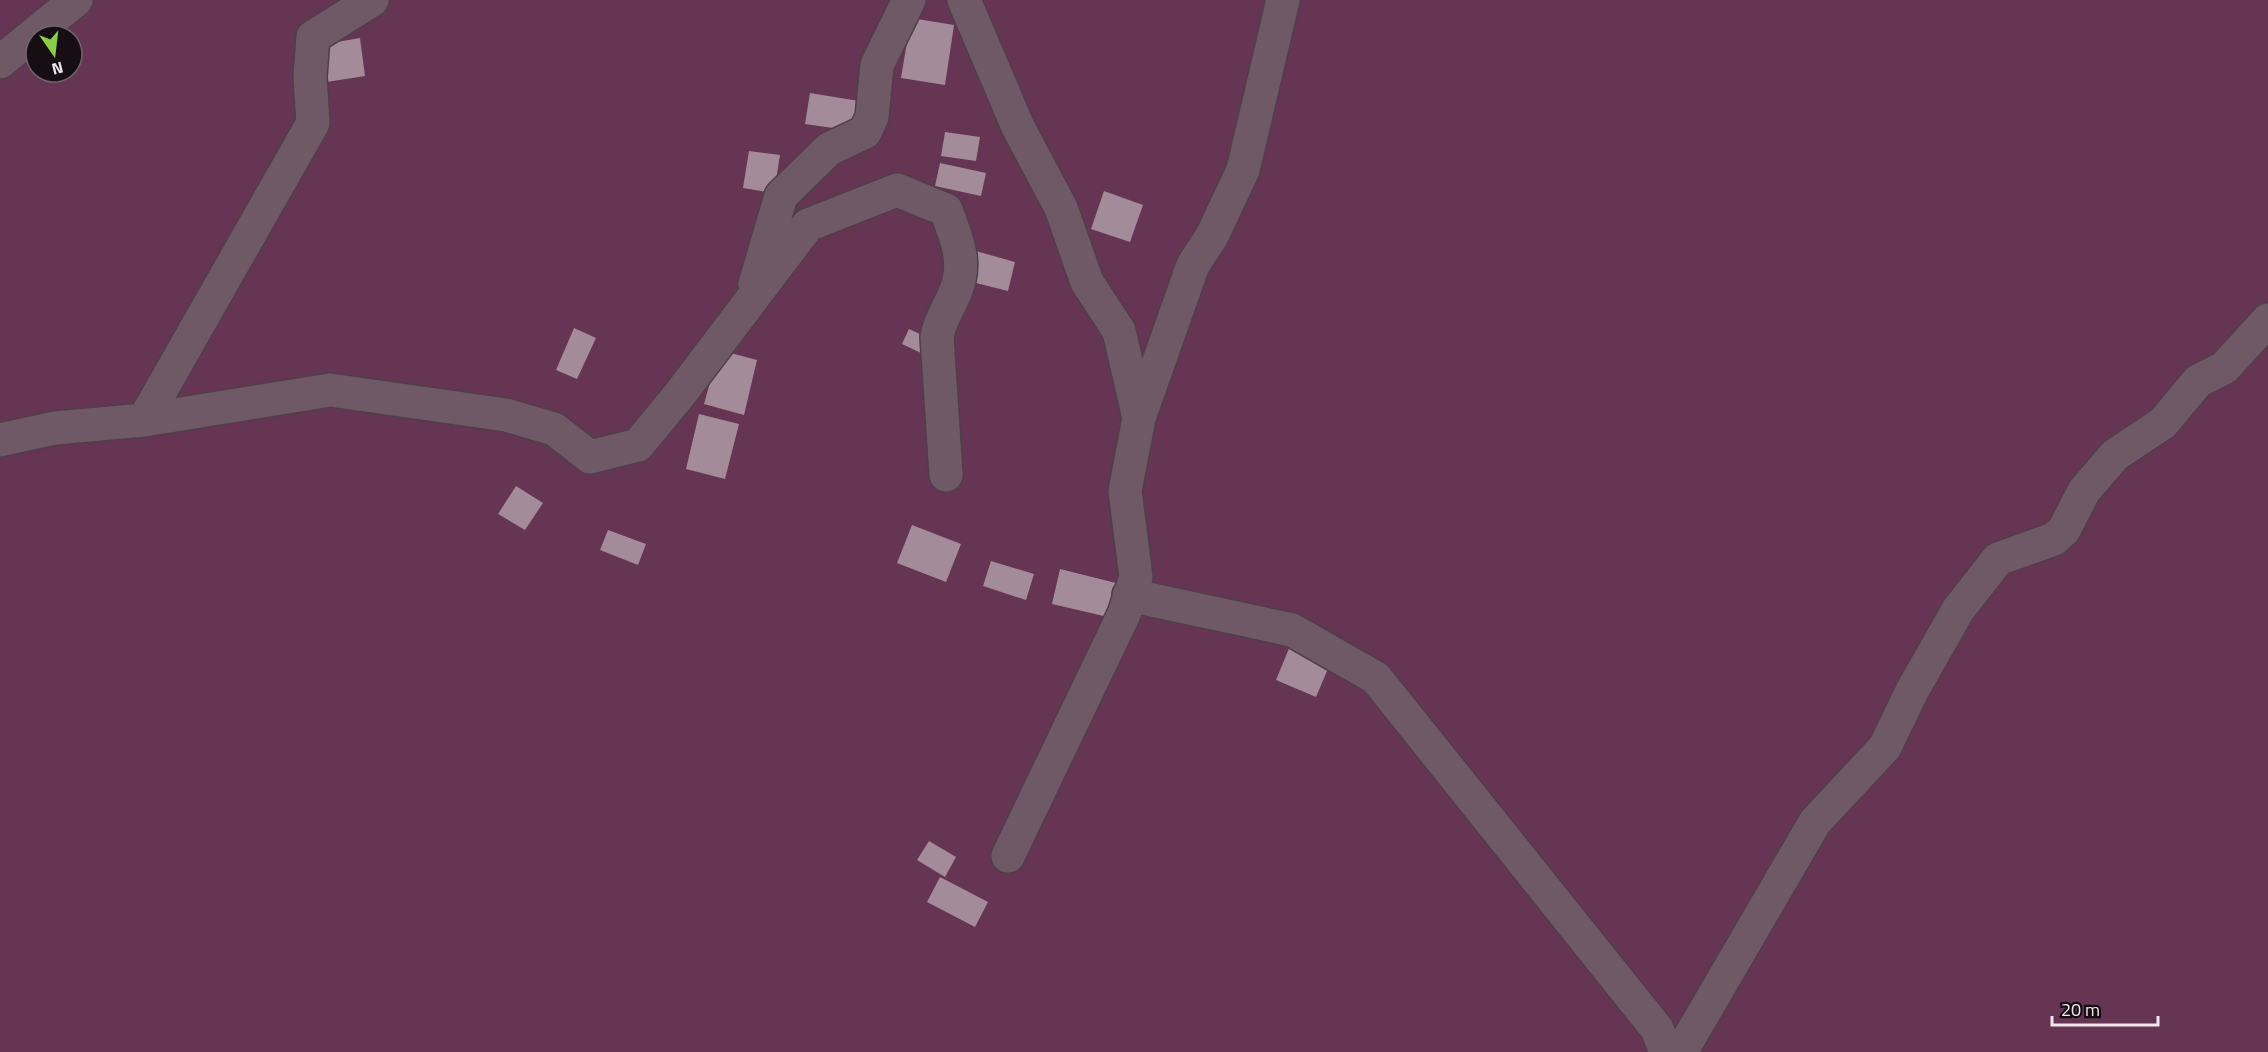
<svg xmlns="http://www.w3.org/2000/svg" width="2268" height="1052" font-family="'Titillium Web',sans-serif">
<rect width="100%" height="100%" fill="#36212e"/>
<!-- green -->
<path fill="#653553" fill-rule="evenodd" d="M0 0H2268V1052H0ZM36 36H72V72H36Z"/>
<!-- building -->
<path fill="#a48b9a" d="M911 18 954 25 945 85 901 78Z
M360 38 365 76 320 83 314 46Z
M810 93 859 101 854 131 805 124Z
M945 132 980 137 976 161 941 156Z
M749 151 780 155 774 193 743 188Z
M940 163 986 173 981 196 935 186Z
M1104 191 1143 205 1130 242 1091 229Z
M976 251 1015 262 1008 291 968 281Z
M574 328 596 338 577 379 556 370Z
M909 329 931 339 923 354 902 344Z
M719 350 757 360 744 415 704 404Z
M699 414 739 424 725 479 686 469Z
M516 486 543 503 525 530 498 514Z
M912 525 961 544 946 582 897 563Z
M608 530 646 544 638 565 600 550Z
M991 561 1034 574 1026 600 983 586Z
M1060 569 1116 583 1108 617 1052 604Z
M1290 646 1330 664 1316 697 1276 680Z
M929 841 956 857 945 877 917 860Z
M940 877 988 902 975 927 927 902Z"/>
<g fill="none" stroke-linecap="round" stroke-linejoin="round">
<!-- minor casing -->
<g stroke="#503f4a" stroke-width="36">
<path id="minor" d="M964 0 1018 127 1061 208 1087 282 1119 331 1139 418
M0 62 76 0
M755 284 781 196 829 149 865 132 872 117 877 65 909 0
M144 420 313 123 310 77 313 37 372 0
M0 440 55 428 144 420 330 390 506 415 554 429 590 457 638 445 680 394 808 225 897 190 946 210C954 233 965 255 959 280 955 301 940 316 937 337L946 475
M1129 595 1292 630 1376 678 1657 1029 1666 1052
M1008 856 1124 614 1136 577 1125 491 1139 418 1193 265 1212 236 1243 170 1283 0
M1681 1052 1815 822 1885 747 1912 691 1958 610 1998 559 2054 539 2064 530 2084 491 2115 455 2163 423 2198 381 2224 368 2268 320"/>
</g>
<!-- minor -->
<use href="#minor" stroke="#705967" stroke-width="33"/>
</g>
<!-- north arrow -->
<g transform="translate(54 54) rotate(166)"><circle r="28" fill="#170e14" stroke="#6f646b" stroke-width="1.5"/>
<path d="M0-4.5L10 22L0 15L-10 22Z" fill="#8ace48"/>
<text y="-9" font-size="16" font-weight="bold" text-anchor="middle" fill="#f3e5ed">N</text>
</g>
<!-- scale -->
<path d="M2052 1016v9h106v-9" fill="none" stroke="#f3e5ed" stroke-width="3"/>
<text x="2061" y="1016" font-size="18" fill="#f3e5ed" stroke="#170e14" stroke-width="4.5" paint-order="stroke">20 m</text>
</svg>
